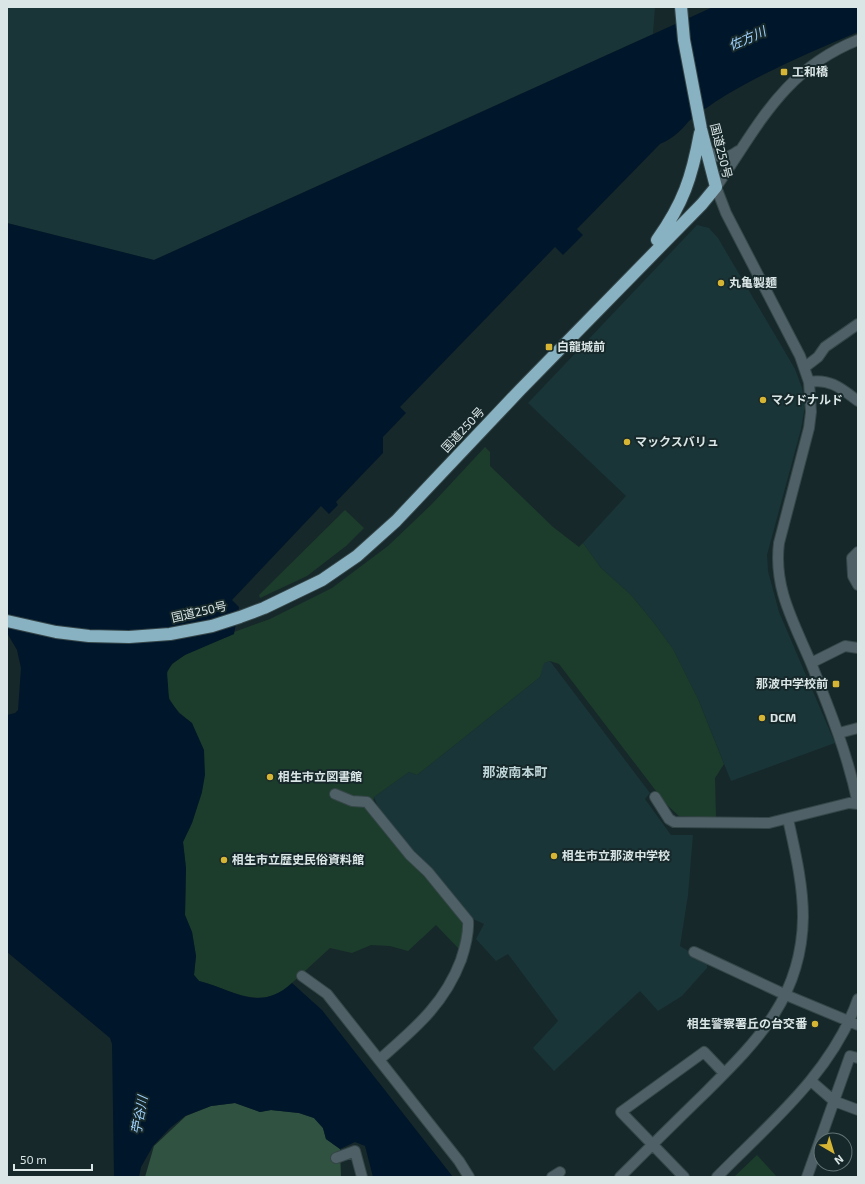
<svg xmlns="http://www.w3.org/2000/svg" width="865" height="1184" font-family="'Exo 2','Noto Sans JP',sans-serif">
<rect width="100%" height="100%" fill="#16282a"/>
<!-- built -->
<path fill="#193538" d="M7 7H655L653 34 154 260 7 223Z
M697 225 709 228 718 238 795 369 802 388 805 406 801 429 767 555 768 571 779 612 835 743 731 781 698 699 673 649 654 623 631 595 601 568 583 543 626 496 528 403Z
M550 661 650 793 645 799 671 835H693L688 895 680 946 707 962V968L682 996 658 1011 640 991 554 1071 533 1048 558 1021 508 954 496 961 476 939 484 924 473 919 435 872 401 840 381 815 374 797 409 772 417 775 540 677 543 663Z"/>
<!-- green -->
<path fill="#1d3d2c" d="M485 447 490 452V466L553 527 579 547 583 543 601 568 631 595 654 623 673 649 698 699 724 764 715 778 716 818 679 816 666 804 559 664 550 661 544 663 540 677 417 775 409 772 374 797 371 814 463 922 464 935 460 950 436 925 408 951 390 946 371 945 352 953 330 948 282 992C254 1007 226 988 199 981L194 975 196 956 192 932 185 915 186 868 183 842 192 823 202 792 192 723C177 711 167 703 167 683 167 680 166 675 168 671 175 653 217 642 234 634V632L270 619 332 588 388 546 432 504Z
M345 510 364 528 346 546 307 576 260 598 259 595Z
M757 1155 777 1177H734Z"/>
<!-- forest -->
<path fill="#305240" d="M235 1103 260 1112 271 1110 299 1113 314 1118 323 1128 326 1139 340 1149 341 1177H145L154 1146 186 1116 211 1106Z"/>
<!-- water -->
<path fill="#00162a" d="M713 7H858V32C809 53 760 73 715 102 707 108 695 115 688 122 681 131 672 139 660 144L577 229 583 235 563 255 555 247 400 407 406 413 383 437V453L336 502 338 505 329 514 321 506 232 600 239 607 234 634 185 655 172 664 167 672 169 699 179 713 192 723 204 750 205 775 202 792 192 823 183 842 186 868 185 915 192 932 196 956 194 975 199 981C235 990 259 1013 292 983L322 1010 453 1177H373L365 1146 355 1142 340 1149 326 1139 323 1128 314 1118 299 1113 271 1110 260 1112 235 1103 211 1106 185 1116 170 1128 153 1146 141 1167 139 1177H114L112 1044 110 1038 7 952V715L15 713 18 710 21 668 17 650 7 633V223L154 260Z"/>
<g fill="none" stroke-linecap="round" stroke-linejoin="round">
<!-- minor casing -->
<g stroke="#354648" stroke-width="12">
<path id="minor" d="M858 40C783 70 759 125 716 187L726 213 800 356 809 382 811 412 809 428 779 543C773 590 796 626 813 668 831 713 848 756 858 804
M706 148C716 159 726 160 738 151
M805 367 818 357 825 347 858 324
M809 382C830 378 842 389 858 401
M858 552 852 558 853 576 858 585
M811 663 845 646 858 648
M839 733 858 728
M335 794 352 801 367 802 410 855 428 872 468 921C469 935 465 948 461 960 444 1005 414 1029 380 1059
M655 797 669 819 674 822 769 823 849 803 858 804
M694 952 786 995 858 1025
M302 976 327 994 459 1161 469 1177
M858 1058 850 1056 834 1101 858 1110
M336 1158 355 1151 362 1177
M552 1177 560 1172
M620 1177C648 1149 676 1121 704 1094 757 1041 802 998 803 917 803 884 795 851 788 819
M684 1177 621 1112 704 1052 724 1073
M717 1177C770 1123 832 1073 858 999
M807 1177 834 1101 811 1081"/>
</g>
<!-- highway casing -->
<g stroke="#354648" stroke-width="14">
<path id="highway" d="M657 240C683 204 692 177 700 133
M7 621 56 632 89 636 129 637 170 634 212 626 240 617 264 608 322 580 357 556 396 521 520 390 702 204 716 187 701 129 684 40 681 7"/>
</g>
<!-- minor -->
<use href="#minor" stroke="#4f6066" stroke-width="10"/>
<!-- highway -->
<use href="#highway" stroke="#88b1c2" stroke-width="12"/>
</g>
<!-- markers -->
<g fill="#d6b534" stroke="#16282a" stroke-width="1.5">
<rect x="780" y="68" width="8" height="8" rx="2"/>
<circle cx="721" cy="283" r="4"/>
<rect x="545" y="343" width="8" height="8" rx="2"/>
<circle cx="763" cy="400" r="4"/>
<circle cx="627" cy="442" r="4"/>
<rect x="832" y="680" width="8" height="8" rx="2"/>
<circle cx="762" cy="718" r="4"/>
<circle cx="270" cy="777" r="4"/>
<circle cx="554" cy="856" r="4"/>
<circle cx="224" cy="860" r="4"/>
<circle cx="815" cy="1024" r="4"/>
</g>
<g text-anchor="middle" stroke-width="4" stroke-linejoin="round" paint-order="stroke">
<!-- poi labels -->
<g font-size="12" font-weight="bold" fill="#dae5e6" stroke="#16282a" text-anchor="start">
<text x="792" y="76">工和橋</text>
<text x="729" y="287">丸亀製麺</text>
<text x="557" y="351">白龍城前</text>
<text x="771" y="404">マクドナルド</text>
<text x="635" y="446">マックスバリュ</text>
<text x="828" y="688" text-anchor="end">那波中学校前</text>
<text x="770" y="722">DCM</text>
<text x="278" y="781">相生市立図書館</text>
<text x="562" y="860">相生市立那波中学校</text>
<text x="232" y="864">相生市立歴史民俗資料館</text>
<text x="807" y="1028" text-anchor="end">相生警察署丘の台交番</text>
</g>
<!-- street labels -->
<g font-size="12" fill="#dae5e6" stroke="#16282a">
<text transform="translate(721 151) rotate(76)" y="4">国道250号</text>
<text transform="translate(463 430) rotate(-47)" y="4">国道250号</text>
<text transform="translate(199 612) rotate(-13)" y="4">国道250号</text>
</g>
<!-- water labels -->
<g font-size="13" font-style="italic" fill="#a1d2fe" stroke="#16282a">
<text transform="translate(747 38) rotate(-24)" y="5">佐方川</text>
<text transform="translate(139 1115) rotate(-80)" y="5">苧谷川</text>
</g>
<!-- neighbourhood labels -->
<g font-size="13" font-weight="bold" fill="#bed5d7" stroke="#16282a">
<text x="515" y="777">那波南本町</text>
</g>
</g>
<!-- border -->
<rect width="865" height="1184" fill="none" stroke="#dae5e6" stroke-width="16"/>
<!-- north arrow -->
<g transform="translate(833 1152) rotate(142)"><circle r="19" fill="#16282a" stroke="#647475"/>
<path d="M0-3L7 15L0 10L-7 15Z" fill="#d6b534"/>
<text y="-6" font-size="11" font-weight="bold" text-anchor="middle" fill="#dae5e6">N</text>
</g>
<!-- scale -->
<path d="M14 1164v6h78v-6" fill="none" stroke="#dae5e6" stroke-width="2"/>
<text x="20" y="1164" font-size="12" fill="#dae5e6" stroke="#16282a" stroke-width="3" paint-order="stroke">50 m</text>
</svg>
